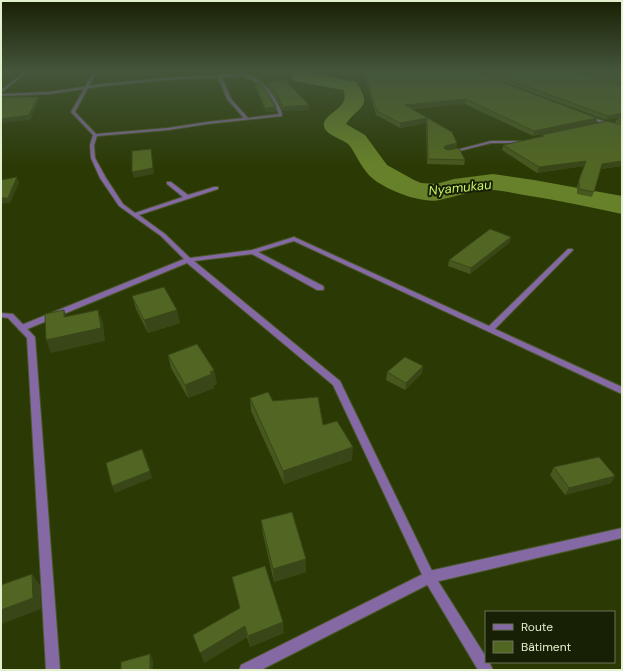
<svg xmlns="http://www.w3.org/2000/svg" width="623" height="671" font-family="'DM Sans',sans-serif">
<rect width="100%" height="100%" fill="#2b3a05"/>
<g fill="none" stroke-linecap="round" stroke-linejoin="round">
<!-- river -->
<path fill="#67812a" fill-rule="evenodd" d="M289 71H307L308 73 356 82C374 108 358 106 346 124L365 135 387 165 414 180 421 183 436 184 454 179 493 174 534 180 622 196V214C589 207 557 200 524 195 514 193 504 191 494 190 476 189 457 196 440 200 421 204 381 189 368 174 361 166 356 155 350 146 344 139 330 137 325 129 317 114 353 109 343 90L294 81Z"/>
<!-- service casing -->
<g stroke="#485725" stroke-width="2">
<path id="service" d="M94 71H97L75 112 96 134 168 128 207 122 244 118 227 99 218 77 220 76 222 77 231 99 248 118 279 114C269 93 264 83 241 76V74C259 76 271 89 278 104 280 108 282 112 282 116L207 124 168 130 97 136 94 145 95 158 106 178 123 204 135 213 183 197 167 184V182H171L188 195 214 187H218V189L139 215 165 234 190 258 252 250 294 237 489 326 568 249H572L573 250 495 329 622 387V394L294 241 258 252 323 286 324 288 323 290H317L252 254 194 261 340 381 433 573 486 657V662H489L493 670H478L425 581 333 385 187 263 25 330H19L18 328 19 326 184 259 161 236 119 206 100 178 91 158 90 145 93 135 71 112Z
M491 141H521L523 142 521 143H491L451 153 449 152Z"/>
</g>
<!-- minor casing -->
<g stroke="#485725" stroke-width="2">
<path id="minor" d="M26 71H29L1 93V90Z
M242 74 243 76 165 80 103 86 50 94 1 96V94L50 92 103 84 165 78Z
M586 115 622 128V130L586 117Z
M1 313 13 314 35 337 60 670H46L27 338 8 318 1 317Z
M622 528V538L431 583 261 670H239L241 665 429 571Z"/>
</g>
<!-- service -->
<use href="#service" fill="#8469a4" fill-rule="evenodd"/>
<!-- minor -->
<use href="#minor" fill="#8469a4" fill-rule="evenodd"/>
</g>
<!-- wall -->
<path fill="#46581e" d="M363 71H472L596 123 533 136 465 104 411 109 452 132 457 143 456 148 465 160 464 165 427 164 426 123 400 128 376 115Z
M474 71H573L622 86V166L601 169 592 197 577 194V186L584 166 537 173 502 150 503 145 541 137V135L615 123 617 119 622 117 606 120Z
M575 71H622V86Z
M267 82 309 105V110L283 111 276 98 267 86Z
M255 83 276 112H266L255 87Z
M511 237 509 243 470 274 448 266 449 260Z
M132 296 180 323 148 333 136 309Z
M168 355 217 384 214 385V388L188 398 171 368Z
M423 366 422 373 405 390 386 380 387 372Z
M250 398 273 401 323 425 352 460 284 484 251 411Z
M554 467 611 483 565 495 550 475Z
M261 520 306 572 274 582 263 534Z
M232 577 284 633 250 647 247 637 204 663 240 608Z"/>
<!-- shaded-wall -->
<path fill="#394718" d="M38 97 39 101 30 120 1 123V119Z
M466 99 465 104 404 109 405 105Z
M309 105V110L283 111V107Z
M276 107V112H266L265 108Z
M622 113V117L606 120 608 116Z
M427 118 426 123 400 128V123Z
M597 118 596 123 533 136 534 131Z
M457 143 456 149 445 152 444 148 445 146Z
M151 149 154 174 134 178 132 172Z
M586 161 584 166 537 173 539 167Z
M622 161V166L600 169 602 164Z
M17 177 19 183 10 203 1 204V198Z
M511 237 509 243 470 274 471 268Z
M64 310 69 323 64 317Z
M98 310 103 323 105 341 51 353 46 340Z
M177 310 180 323 148 333 144 320Z
M423 366 422 373 405 390 406 383Z
M214 370 217 384 214 385V388L188 398 185 385Z
M353 447 352 460 284 484 283 471Z
M150 471 152 478 115 493 112 486Z
M615 476 611 483 565 495 569 488Z
M306 559V572L274 582 273 569Z
M32 574 40 585 41 609 1 624V610Z
M283 622 284 633 250 647 248 636Z
M245 626 247 637 204 663 200 653Z
M150 654 153 660V670H150Z"/>
<!-- building -->
<path fill="#516623" stroke="#394718" d="M364 71H472L597 118 534 131 466 99 405 105 452 132 457 143 445 146 444 148 448 150 459 148 465 160 428 159 427 118 400 123 377 111Z
M485 71H573L622 86V113L608 116Z
M589 71H622V81Z
M285 80 309 105 283 107 276 93 267 82Z
M259 82 264 87 276 107 265 108 255 83Z
M1 97H38L29 115 1 119Z
M622 117V121L617 119Z
M607 121 622 125V161L602 164 594 192 579 189V180L586 161 539 167 503 145 544 136 541 135Z
M151 149 153 168 132 172V151Z
M17 177 8 198H1V180Z
M490 229 511 237 471 268 449 260Z
M164 287 177 310 144 320 132 296Z
M64 310V317L98 310 101 328 46 340 45 314Z
M197 344 214 370 210 372 212 374 185 385 168 355Z
M405 357 423 366 406 383 387 372Z
M268 392 273 401 318 397 323 425 337 421 353 447 283 471 250 398Z
M142 449 150 471 112 486 106 463Z
M599 457 615 476 569 488 554 467Z
M292 512 306 559 273 569 261 520Z
M265 566 283 622 248 636 245 626 200 653 193 635 240 608 232 577Z
M32 574 33 598 1 610V585Z
M150 654V670H121V662Z"/>
<!-- sky -->
<linearGradient id="sky" x2="0" y2="1"><stop stop-color="#182003"/><stop offset="0.43" stop-color="#44553b"/><stop offset="1" stop-color="#44553b" stop-opacity="0"/></linearGradient>
<rect width="623" height="165" fill="url(#sky)"/>
<g text-anchor="middle" stroke-width="4" stroke-linejoin="round" paint-order="stroke">
<!-- far-water labels -->
<g font-size="13" font-style="italic" fill="#c8f565" stroke="#171f04">
<text transform="translate(460 187) rotate(-6)" y="5">Nyamukau</text>
</g>
</g>
<!-- border -->
<rect width="623" height="671" fill="none" stroke="#e3f0ce" stroke-width="4"/>
<!-- legend -->
<rect x="485" y="611" width="130" height="52" fill="#171f04" stroke="#697355"/>
<rect x="493" y="624" width="20" height="6" fill="#8469a4" stroke="#697355"/>
<text x="521" y="631" font-size="12" fill="#e3f0ce">Route</text>
<rect x="493" y="641" width="20" height="12" fill="#516623" stroke="#697355"/>
<text x="521" y="651" font-size="12" fill="#e3f0ce">Bâtiment</text>
</svg>
